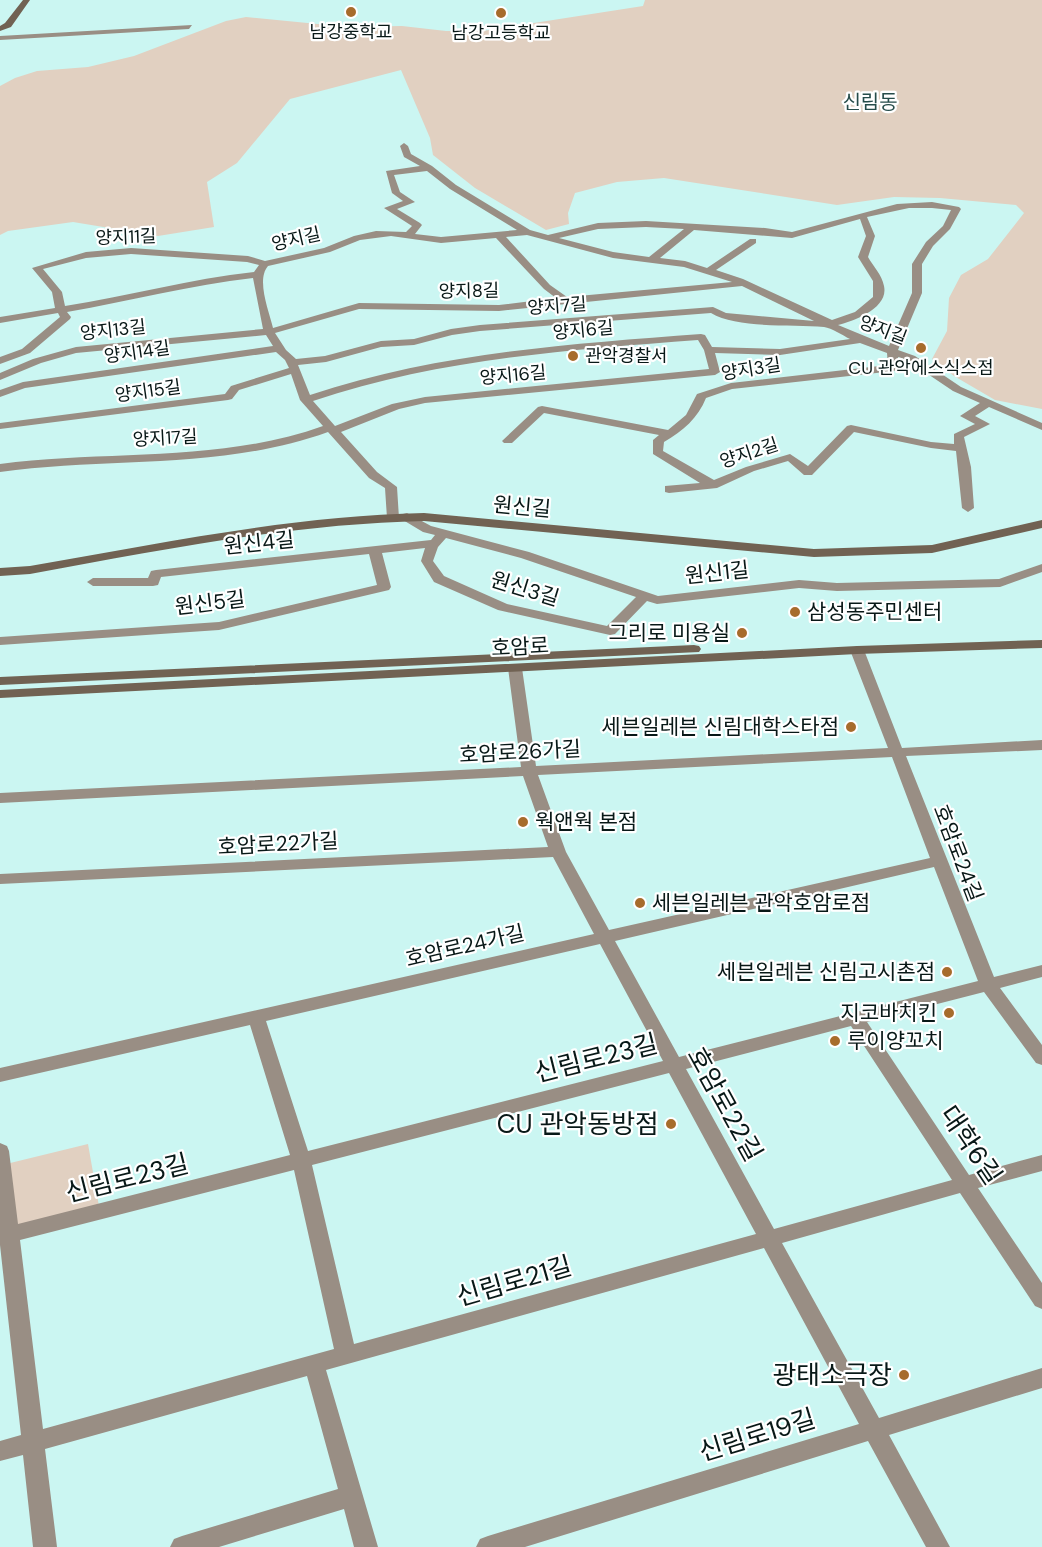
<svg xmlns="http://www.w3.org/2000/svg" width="1042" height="1547" font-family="'DM Sans','Noto Sans KR',sans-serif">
<rect width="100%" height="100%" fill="#cbf6f2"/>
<!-- green -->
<path fill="#e1d0c1" d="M645 0H1042V409L995 400 954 376 932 359 947 331 949 298 961 275 988 259 1024 213 1016 205 940 198 894 197 837 205 664 178 617 182 575 193 568 213 569 224 546 230 475 188 433 155 430 138 401 70 290 99 237 163 207 182 214 227 158 236 73 222 8 231 0 235V86L15 78 37 71 88 67 134 56 226 21 246 17 348 27 402 26 446 31H483L643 6Z
M88 1144 100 1212 10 1235 2 1165Z"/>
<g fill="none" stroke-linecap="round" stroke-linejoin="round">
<!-- street -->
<path fill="#998e84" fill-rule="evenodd" d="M192 25 189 29 0 40V36Z
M404 143 408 146 411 154 432 166 456 185 530 230 548 235 598 223 646 221 765 228 792 232 897 204 932 202 959 207 961 209 950 229 933 246 922 264V293L898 350 915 356 961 387 1042 423V430L989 407 975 416 990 424 964 437 971 467 974 508 968 512 962 508 956 451 931 448 854 432 812 475H804L788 461 754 471 717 488 669 493 665 492V486L700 483 653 454V440L659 435 544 413 512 443H504L502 441 538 407 542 406 668 430 686 415 697 394 731 383 888 365 887 353 860 343 780 355 715 353 720 372 715 375 425 403 399 409 341 432 377 472 397 487 399 518 393 522 387 518 385 488 369 478 328 432C223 470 109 457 0 472V464C107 450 220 463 323 426L300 400 291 374 239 390 232 399 228 400 0 429V423L225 394 231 386 289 368 285 360 276 352 25 388 0 397V390L23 382 273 346 266 335 76 353 41 363 0 380V373L33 359 76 347 263 329 253 278C191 285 130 301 67 312L71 317 70 319 30 353 0 364V357L22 349 60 317 58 313 0 323V317L55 308 52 292 32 268 86 252 131 248 248 256 265 261 324 248 354 236 376 231 406 232 412 226 384 208 403 201 392 193 386 171 420 166 404 157 400 146ZM427 171 450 189 517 230 441 237 415 234 422 225 420 223 397 209 415 202 400 192 394 175ZM909 208H932L951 210 943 226 926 242 912 264V293L889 346 838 325C854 321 889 308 884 286 882 275 873 266 868 257L875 236 867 217ZM860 219 866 236 858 257 873 281V297L855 312 832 320 743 279 716 270 756 243V239H750L707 268 685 261 660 258 694 230 792 238ZM646 227 684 229 649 257 613 252 559 238 598 229ZM527 235 613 258 684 267 732 282 567 297 550 285 506 237ZM391 236 441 243 496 238 544 289 556 298 499 305 359 303 273 328C269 311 256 280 268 266L330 252 360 240ZM131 254 247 262 259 265 254 272C190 279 128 296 65 306L62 292 43 269 86 258ZM742 286 814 321 726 313 713 307 480 325 451 329 414 339 381 341 325 356 296 359 286 350 275 333 359 309 499 311ZM711 313C737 329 793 324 824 327 832 328 842 335 850 339L780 349 712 347 705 335 701 334C568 344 437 353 310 395L298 365 326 362 381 347 414 345 452 335 480 331ZM698 340 704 350 709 369 425 397 392 404 335 426 313 401C438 359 567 350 698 340ZM898 357 907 360 953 391 980 403 960 416 975 424 954 434V444L931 442 851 425 847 426 808 466 790 454 746 467 714 480 663 451 664 442C683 431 698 418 706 398L732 389 894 371 899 368Z
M407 513 431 526 529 552 658 596 799 580 837 583 999 579 1042 564V572L1000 587 837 591 799 588 657 604 647 601 615 634 610 635 498 610 434 582 421 561 425 548 382 553 391 587 389 590 219 630 0 645V637L219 622 377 585 369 554 161 577 158 585 153 586H93L87 582 93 578H148L151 571 156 570 431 540 435 535 423 532 403 520V514ZM446 538 521 558 636 597 607 626 507 604 444 576 433 561 438 547Z
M857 646 864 650 902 748 1042 740V750L906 756 994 977 1042 965V977L1000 988 1042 1045V1065L1036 1063 984 992 867 1022 969 1175 1042 1155V1171L978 1188 1042 1283V1309L1035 1306 960 1193 782 1243 879 1418 1042 1368V1388L889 1435 950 1547H926L868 1441 525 1547H476L480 1539 488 1536 859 1424 764 1248 326 1370 378 1547H354L344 1509 219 1547H170L174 1539 182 1536 338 1489 307 1376 45 1449 57 1547H33L23 1455 0 1461V1441L21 1435 0 1245V1143L7 1146 9 1151 18 1224 290 1155 250 1025 0 1082V1068L594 934 553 857 0 884V874L548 847 523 776 0 803V793L521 767 508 668 515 664 522 668 536 766 888 748 850 650ZM892 757 930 858 609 930 566 852 538 775ZM934 867 978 981 679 1057 615 941ZM600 944 663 1061 308 1151 266 1021ZM851 1026 952 1180 774 1229 686 1069ZM669 1073 756 1234 354 1344 312 1165ZM294 1170 334 1349 43 1429 20 1240Z"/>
<!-- secondary -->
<path fill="#716253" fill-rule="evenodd" d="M23 0H30L11 27 0 31V26L5 23Z
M424 513 814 549 932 545 1042 520V528L932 553 814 557 424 521C290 524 162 550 30 574L0 576V568L30 566C162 543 290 516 424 513Z
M1042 640V648L857 654 0 698V690L857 646Z
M694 645 699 646 701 649 699 652 0 685V677Z"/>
</g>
<!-- markers -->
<g fill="#a76c2c" stroke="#fff" stroke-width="2">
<circle cx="351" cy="12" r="6"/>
<circle cx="501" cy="13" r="6"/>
<circle cx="921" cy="348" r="6"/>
<circle cx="573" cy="356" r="6"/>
<circle cx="795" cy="612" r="6"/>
<circle cx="742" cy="633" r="6"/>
<circle cx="851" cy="727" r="6"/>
<circle cx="523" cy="822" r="6"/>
<circle cx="640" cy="903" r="6"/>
<circle cx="947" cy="972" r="6"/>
<circle cx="949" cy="1013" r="6"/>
<circle cx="835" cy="1041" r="6"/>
<circle cx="671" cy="1124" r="6"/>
<circle cx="904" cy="1375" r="6"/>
</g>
<g text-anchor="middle" stroke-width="4.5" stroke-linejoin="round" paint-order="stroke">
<!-- far-poi labels -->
<g font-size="18" fill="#081817" stroke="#fff">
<text x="351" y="38">남강중학교</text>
<text x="501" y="39">남강고등학교</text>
<text x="585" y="362" text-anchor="start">관악경찰서</text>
<text x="921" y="374">CU 관악에스식스점</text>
</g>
<!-- far-street labels -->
<g font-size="18" fill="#081817" stroke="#fff">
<text transform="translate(126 237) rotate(-2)" y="6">양지11길</text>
<text transform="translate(296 239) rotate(-13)" y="6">양지길</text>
<text transform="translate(469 291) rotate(-1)" y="6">양지8길</text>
<text transform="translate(557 306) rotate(-4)" y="6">양지7길</text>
<text transform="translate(113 330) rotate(-6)" y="6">양지13길</text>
<text transform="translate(583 330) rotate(-5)" y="6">양지6길</text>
<text transform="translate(883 330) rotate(21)" y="6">양지길</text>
<text transform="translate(137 352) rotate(-8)" y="6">양지14길</text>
<text transform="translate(751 369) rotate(-9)" y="6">양지3길</text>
<text transform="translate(513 375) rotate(-5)" y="6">양지16길</text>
<text transform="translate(148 391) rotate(-8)" y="6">양지15길</text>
<text transform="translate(165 438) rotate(-3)" y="6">양지17길</text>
<text transform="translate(749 453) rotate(-18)" y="6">양지2길</text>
</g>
<!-- far-quarter labels -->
<g font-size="20" fill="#264c4a" stroke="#fff">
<text x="870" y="109">신림동</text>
</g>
<!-- street labels -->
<g font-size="21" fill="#081817" stroke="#fff">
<text transform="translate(522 507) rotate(5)" y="7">원신길</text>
<text transform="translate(259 543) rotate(-6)" y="7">원신4길</text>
<text transform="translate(717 573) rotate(-6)" y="7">원신1길</text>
<text transform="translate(525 589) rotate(17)" y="7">원신3길</text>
<text transform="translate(210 603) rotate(-7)" y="7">원신5길</text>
<text transform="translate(520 647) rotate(-3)" y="7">호암로</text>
<text transform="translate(520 752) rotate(-3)" y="7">호암로26가길</text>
<text transform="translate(278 844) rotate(-3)" y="7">호암로22가길</text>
<text transform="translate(958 853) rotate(69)" y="7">호암로24길</text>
<text transform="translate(465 946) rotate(-13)" y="7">호암로24가길</text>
</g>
<!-- poi labels -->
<g font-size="21" fill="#081817" stroke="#fff" text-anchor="start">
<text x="807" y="619">삼성동주민센터</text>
<text x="730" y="640" text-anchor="end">그리로 미용실</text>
<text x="839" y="734" text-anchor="end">세븐일레븐 신림대학스타점</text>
<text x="535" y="829">웍앤웍 본점</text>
<text x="652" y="910">세븐일레븐 관악호암로점</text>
<text x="935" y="979" text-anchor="end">세븐일레븐 신림고시촌점</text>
<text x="937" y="1020" text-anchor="end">지코바치킨</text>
<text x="847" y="1048">루이양꼬치</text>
</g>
<!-- near-street labels -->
<g font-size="26" fill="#081817" stroke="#fff">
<text transform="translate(596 1058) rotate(-14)" y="9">신림로23길</text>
<text transform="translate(725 1104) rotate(61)" y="9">호암로22길</text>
<text transform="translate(971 1145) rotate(56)" y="9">대학6길</text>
<text transform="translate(127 1178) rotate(-14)" y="9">신림로23길</text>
<text transform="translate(514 1281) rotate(-16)" y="9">신림로21길</text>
<text transform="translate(757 1435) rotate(-17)" y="9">신림로19길</text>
</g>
<!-- near-poi labels -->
<g font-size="26" fill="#081817" stroke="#fff" text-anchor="end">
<text x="659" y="1133">CU 관악동방점</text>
<text x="892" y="1384">광태소극장</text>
</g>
</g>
</svg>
